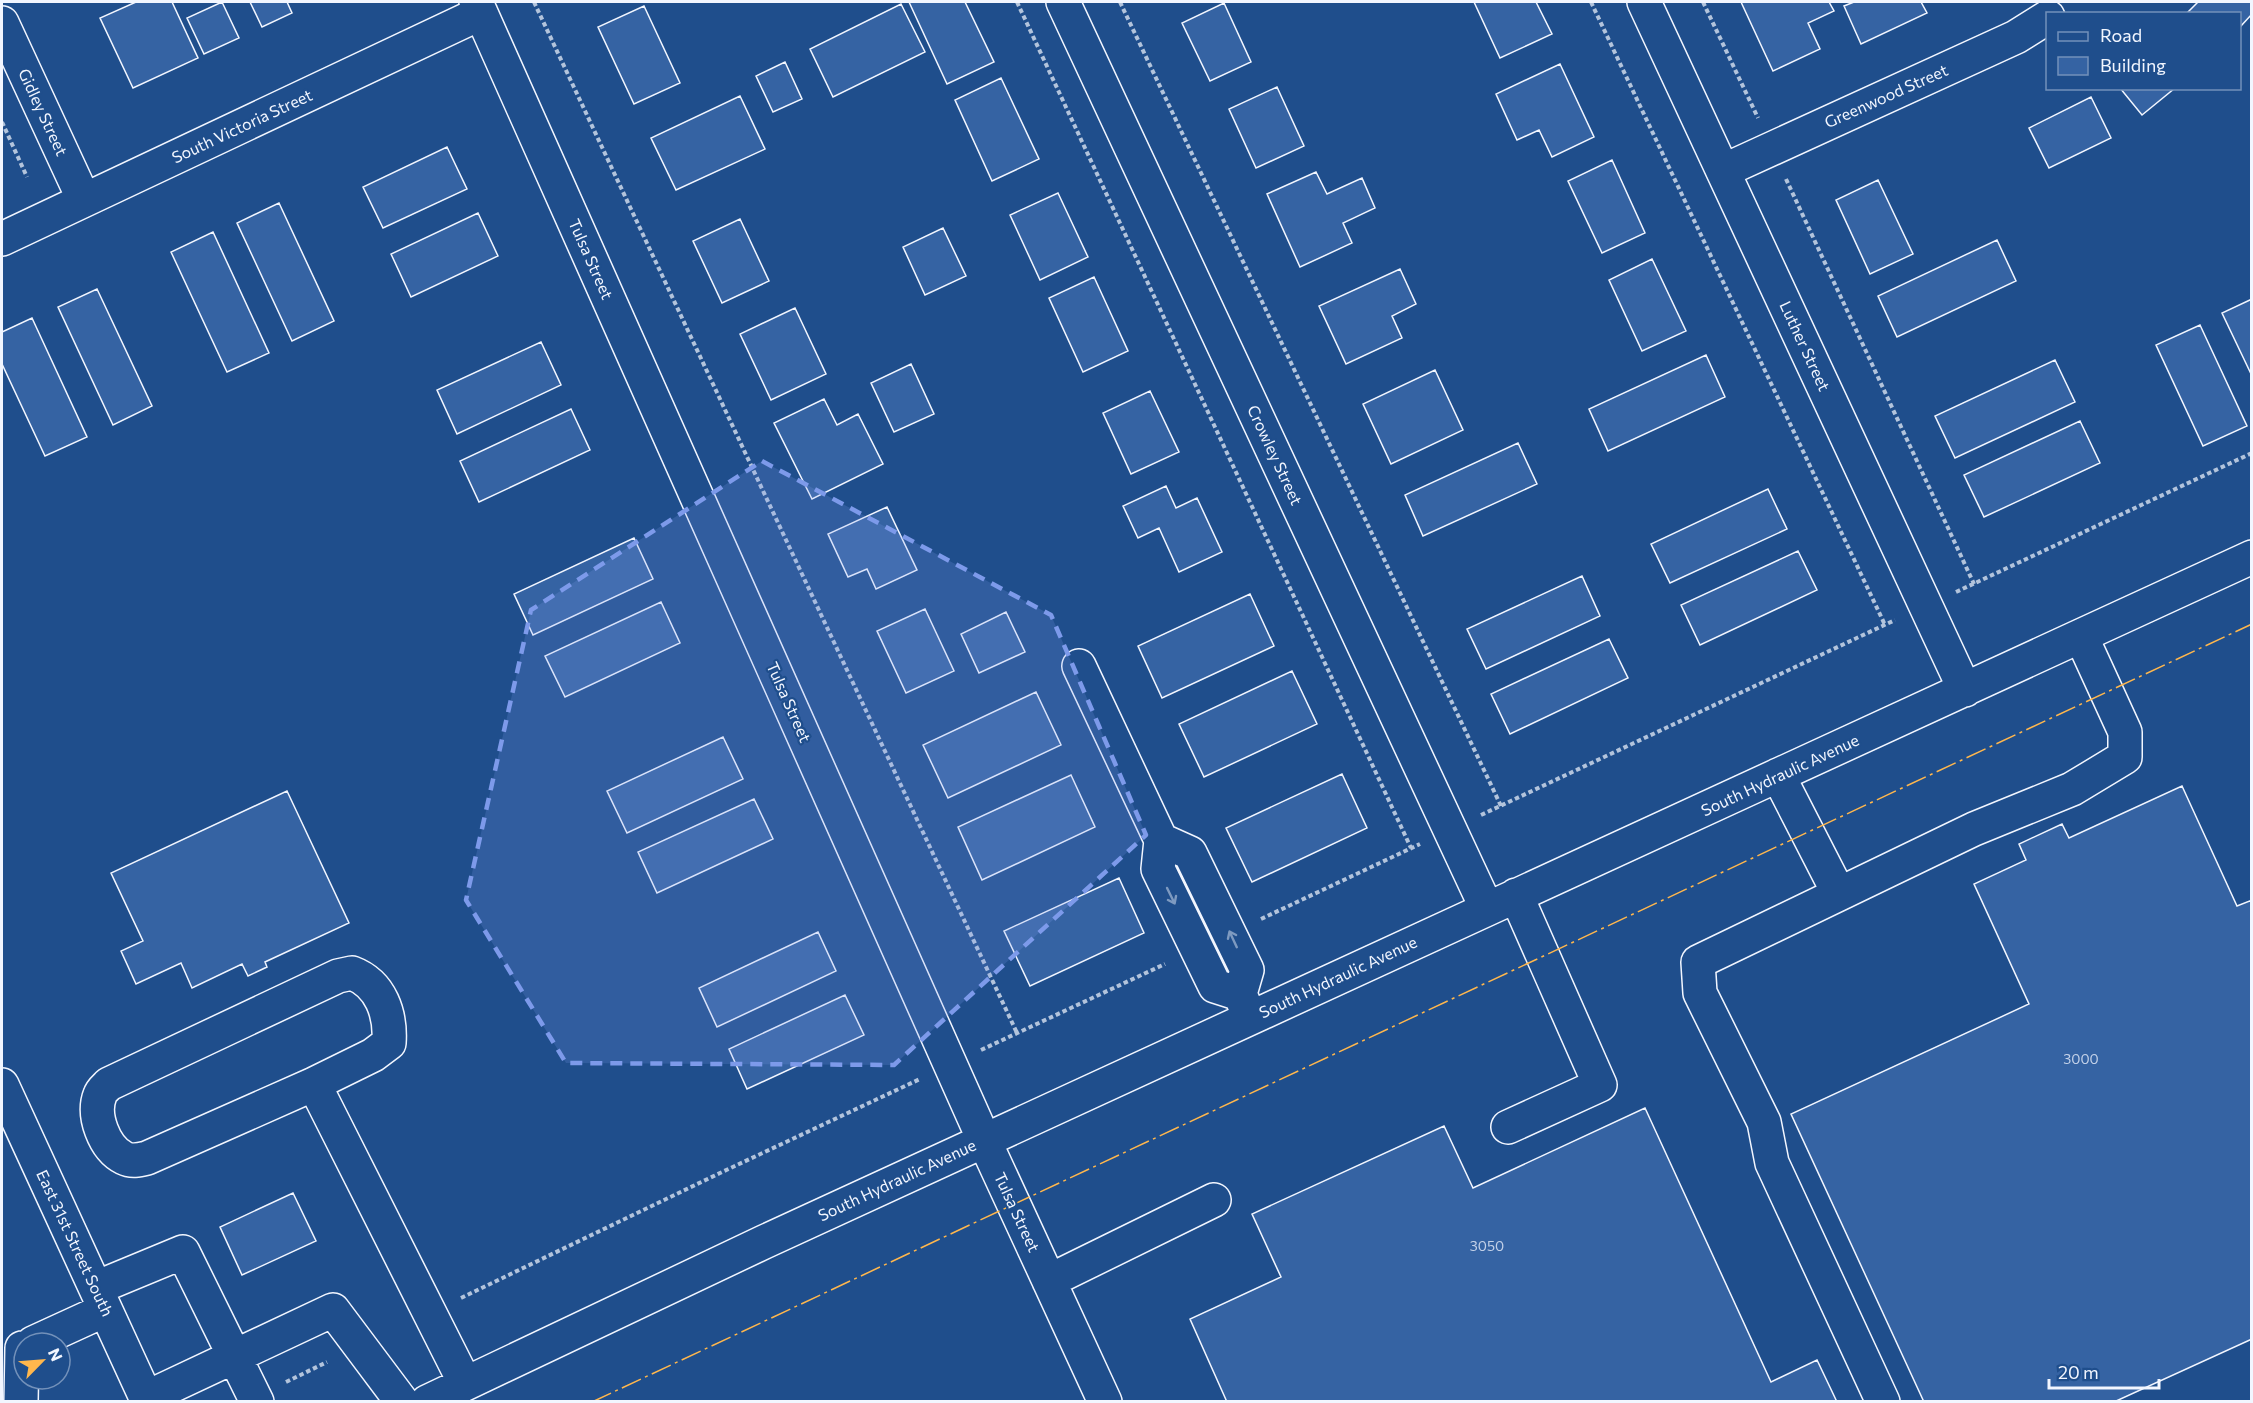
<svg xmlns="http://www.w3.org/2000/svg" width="2253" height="1403" font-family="Commissioner,sans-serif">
<rect width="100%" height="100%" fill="#1f4e8c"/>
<!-- building -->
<path fill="#3563a3" stroke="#f2f6ff" stroke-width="1.5" d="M136 2H172L198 58 133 88 100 18Z
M222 2 239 38 204 54 187 18Z
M250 2H287L292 13 262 27Z
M909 2H965L994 62 947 84Z
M1474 2H1536L1552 34 1500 58Z
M1741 2H1829L1834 11 1808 23 1820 49 1773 71Z
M1854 2H1921L1927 13 1861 44 1844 6Z
M2198 2H2252V14L2240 27V14H2186Z
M1224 3 1251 62 1210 81 1182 23Z
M901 4 925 52 833 97 810 49Z
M644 6 680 83 634 104 598 27Z
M785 62 802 99 773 112 756 76Z
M1560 64 1594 137 1552 157 1539 130 1517 140 1496 94Z
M1001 78 1039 159 992 181 955 100Z
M1277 87 1304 146 1256 168 1229 109Z
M2120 88H2175L2142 115Z
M740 96 765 149 676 190 651 138Z
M2091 97 2111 138 2049 168 2029 128Z
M447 147 467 189 383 228 363 187Z
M1612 160 1645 233 1602 253 1568 181Z
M1316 172 1327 194 1362 178 1375 208 1343 223 1352 243 1300 267 1267 194Z
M1878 180 1913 254 1870 274 1836 200Z
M1058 193 1088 257 1040 280 1010 215Z
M279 203 334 321 292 341 237 223Z
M478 213 498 256 411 297 391 254Z
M740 219 769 281 722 303 693 241Z
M943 228 966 276 925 295 903 247Z
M213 232 269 353 227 372 171 252Z
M1997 240 2016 281 1897 337 1878 296Z
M1652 259 1686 331 1642 351 1609 280Z
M1400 269 1416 304 1392 316 1402 338 1346 364 1319 306Z
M1094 277 1128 351 1083 372 1049 298Z
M97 289 152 406 113 425 58 307Z
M2252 299V376L2222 313Z
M795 308 826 374 771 400 740 334Z
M32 318 87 437 45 456 2 364V332Z
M2200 325 2247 426 2203 446 2156 345Z
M541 342 561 385 457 434 437 390Z
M1706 355 1725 397 1608 451 1589 409Z
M2055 360 2075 402 1955 458 1935 416Z
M911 364 934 414 894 432 871 383Z
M1435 370 1463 430 1391 464 1363 404Z
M1150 391 1179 452 1131 474 1103 413Z
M824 399 837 425 858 414 883 464 812 499 774 423Z
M571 409 590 450 479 502 460 461Z
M2080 421 2100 463 1984 517 1964 475Z
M1518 443 1537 484 1423 536 1405 495Z
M1166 486 1176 508 1197 498 1222 552 1179 572 1159 528 1138 538 1123 506Z
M1768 489 1787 529 1670 583 1651 544Z
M887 507 917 570 876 589 867 569 848 577 828 534Z
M634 538 653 579 533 635 514 594Z
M1798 551 1817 590 1700 645 1681 605Z
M1582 576 1600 616 1486 669 1467 629Z
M1250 594 1274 646 1162 698 1138 646Z
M661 602 680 643 565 697 545 656Z
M925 609 954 671 906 693 877 631Z
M1006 612 1025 652 979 673 961 634Z
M1609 639 1628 678 1510 734 1491 694Z
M1292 671 1317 724 1204 777 1179 724Z
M1036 692 1061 745 948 798 923 745Z
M723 737 743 779 627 833 607 791Z
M1342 774 1367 828 1252 882 1226 828Z
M1071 775 1095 827 982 880 958 827Z
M2182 786 2237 906 2252 900V1339L2114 1402H1924L1791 1114 2029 1004 1974 884 2026 860 2019 844 2062 824 2069 838Z
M287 791 349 923 265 962 267 967 248 976 242 964 192 988 181 963 136 984 121 951 143 941 111 873Z
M754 799 773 839 657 893 638 852Z
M1119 878 1144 933 1030 986 1004 931Z
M818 932 836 971 717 1027 699 988Z
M845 995 864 1035 747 1089 729 1049Z
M1645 1108 1771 1382 1817 1360 1837 1402H1227L1190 1319 1281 1277 1252 1214 1444 1126 1473 1188Z
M293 1193 316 1241 242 1275 220 1227Z"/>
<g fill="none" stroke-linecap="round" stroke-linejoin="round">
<!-- minor casing -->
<g stroke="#f2f6ff" stroke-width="36">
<path id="minor" d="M476 2 984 1140 1105 1402
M1063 2 1487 909
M1644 2 1965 690
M2 23 84 200
M1723 171 2016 37 2048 17
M2 239 481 13
M1079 666 1161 840 1158 869 1215 986 1240 994
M1778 775 1839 894
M1161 840 1190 853 1247 970 1240 994 1248 1013
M352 973C381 984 391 1014 389 1043L373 1055 314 1084 147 1158C139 1160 132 1162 124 1158 104 1148 92 1115 100 1095 101 1091 105 1088 109 1084L338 976Z
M314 1084 465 1383
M2 1085 148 1402
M1508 1127 1600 1085 1516 895
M1049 1281 1214 1200
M96 1288 183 1252 257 1402
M33 1343 105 1310
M146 1398 333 1310 402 1402
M21 1402 22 1348
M427 1402 764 1242 2252 557
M1883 1402 1772 1163 1764 1122 1700 993 1698 962 1974 829 2072 789 2125 757V732L2081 636"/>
</g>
<!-- path -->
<path stroke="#b3c4dc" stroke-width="4" stroke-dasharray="4.5 3" stroke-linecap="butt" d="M534 2 1017 1033
M1017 2 1411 848
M1120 2 1501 806
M1591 2 1885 625
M1703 2 1758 118
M2 122 27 177
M1786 179 1974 584
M1956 592 2252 453
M1481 815 1895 620
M1261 919 1420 844
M981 1050 1165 964
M461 1298 720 1173 920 1079
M286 1382 327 1362"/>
<!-- minor -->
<use href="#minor" stroke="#1f4e8c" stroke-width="33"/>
<!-- power -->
<path stroke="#ffb74d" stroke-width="1.5" stroke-dasharray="21 4.5 3 4.5" stroke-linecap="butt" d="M592 1402 2252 624"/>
</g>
<!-- one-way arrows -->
<defs><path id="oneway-shaft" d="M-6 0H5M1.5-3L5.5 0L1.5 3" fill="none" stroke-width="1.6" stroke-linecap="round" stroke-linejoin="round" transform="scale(1.5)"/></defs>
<g stroke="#7e9ac0">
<use href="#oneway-shaft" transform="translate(1171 896) rotate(64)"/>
<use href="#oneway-shaft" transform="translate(1233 939) rotate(-115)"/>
</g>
<!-- marked area -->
<path fill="#7d9aea" fill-opacity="0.2" stroke="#7d9aea" stroke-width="4.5" stroke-dasharray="12 8" stroke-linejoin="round" d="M762 461 1051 615 1146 835 894 1065 566 1063 466 900 531 610Z"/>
<g text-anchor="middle" stroke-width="4.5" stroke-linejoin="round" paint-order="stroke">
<!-- number labels -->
<g font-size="14" fill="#c3d1e8">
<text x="2081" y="1064">3000</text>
<text x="1487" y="1251">3050</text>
</g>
<!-- street labels -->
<g font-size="16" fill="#f2f6ff" stroke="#1f4e8c">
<text transform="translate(1886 96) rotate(-24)" y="6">Greenwood Street</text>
<text transform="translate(43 112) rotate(65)" y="6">Gidley Street</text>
<text transform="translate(242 126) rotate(-25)" y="6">South Victoria Street</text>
<text transform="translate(591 259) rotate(66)" y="6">Tulsa Street</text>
<text transform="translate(1805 346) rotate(65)" y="6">Luther Street</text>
<text transform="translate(1275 455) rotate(65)" y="6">Crowley Street</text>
<text transform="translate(789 702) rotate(66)" y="6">Tulsa Street</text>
<text transform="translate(1780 775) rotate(-25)" y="6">South Hydraulic Avenue</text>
<text transform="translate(1338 977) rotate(-25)" y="6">South Hydraulic Avenue</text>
<text transform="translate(897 1180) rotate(-25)" y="6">South Hydraulic Avenue</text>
<text transform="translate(1017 1212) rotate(65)" y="6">Tulsa Street</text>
<text transform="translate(75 1243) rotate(65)" y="6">East 31st Street South</text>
</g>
</g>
<!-- border -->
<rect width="2253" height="1403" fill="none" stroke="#f2f6ff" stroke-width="6"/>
<!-- legend -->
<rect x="2046" y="12" width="195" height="78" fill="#1f4e8c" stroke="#7391ba" stroke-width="1.5"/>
<rect x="2058" y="32" width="30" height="9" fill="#1f4e8c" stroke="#7391ba" stroke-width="1.5"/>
<text x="2100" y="42" font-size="18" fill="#f2f6ff">Road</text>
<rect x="2058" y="57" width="30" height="18" fill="#3563a3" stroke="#7391ba" stroke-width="1.5"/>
<text x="2100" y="72" font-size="18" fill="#f2f6ff">Building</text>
<!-- north arrow -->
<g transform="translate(42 1361) rotate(65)"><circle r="28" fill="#1f4e8c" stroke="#7391ba" stroke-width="1.5"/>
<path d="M0-4.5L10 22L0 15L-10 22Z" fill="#ffb74d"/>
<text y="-9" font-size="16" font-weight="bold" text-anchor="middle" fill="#f2f6ff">N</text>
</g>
<!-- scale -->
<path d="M2049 1379v9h110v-9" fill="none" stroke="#f2f6ff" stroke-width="3"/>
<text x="2058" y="1379" font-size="18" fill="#f2f6ff" stroke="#1f4e8c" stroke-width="4.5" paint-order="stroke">20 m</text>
</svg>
